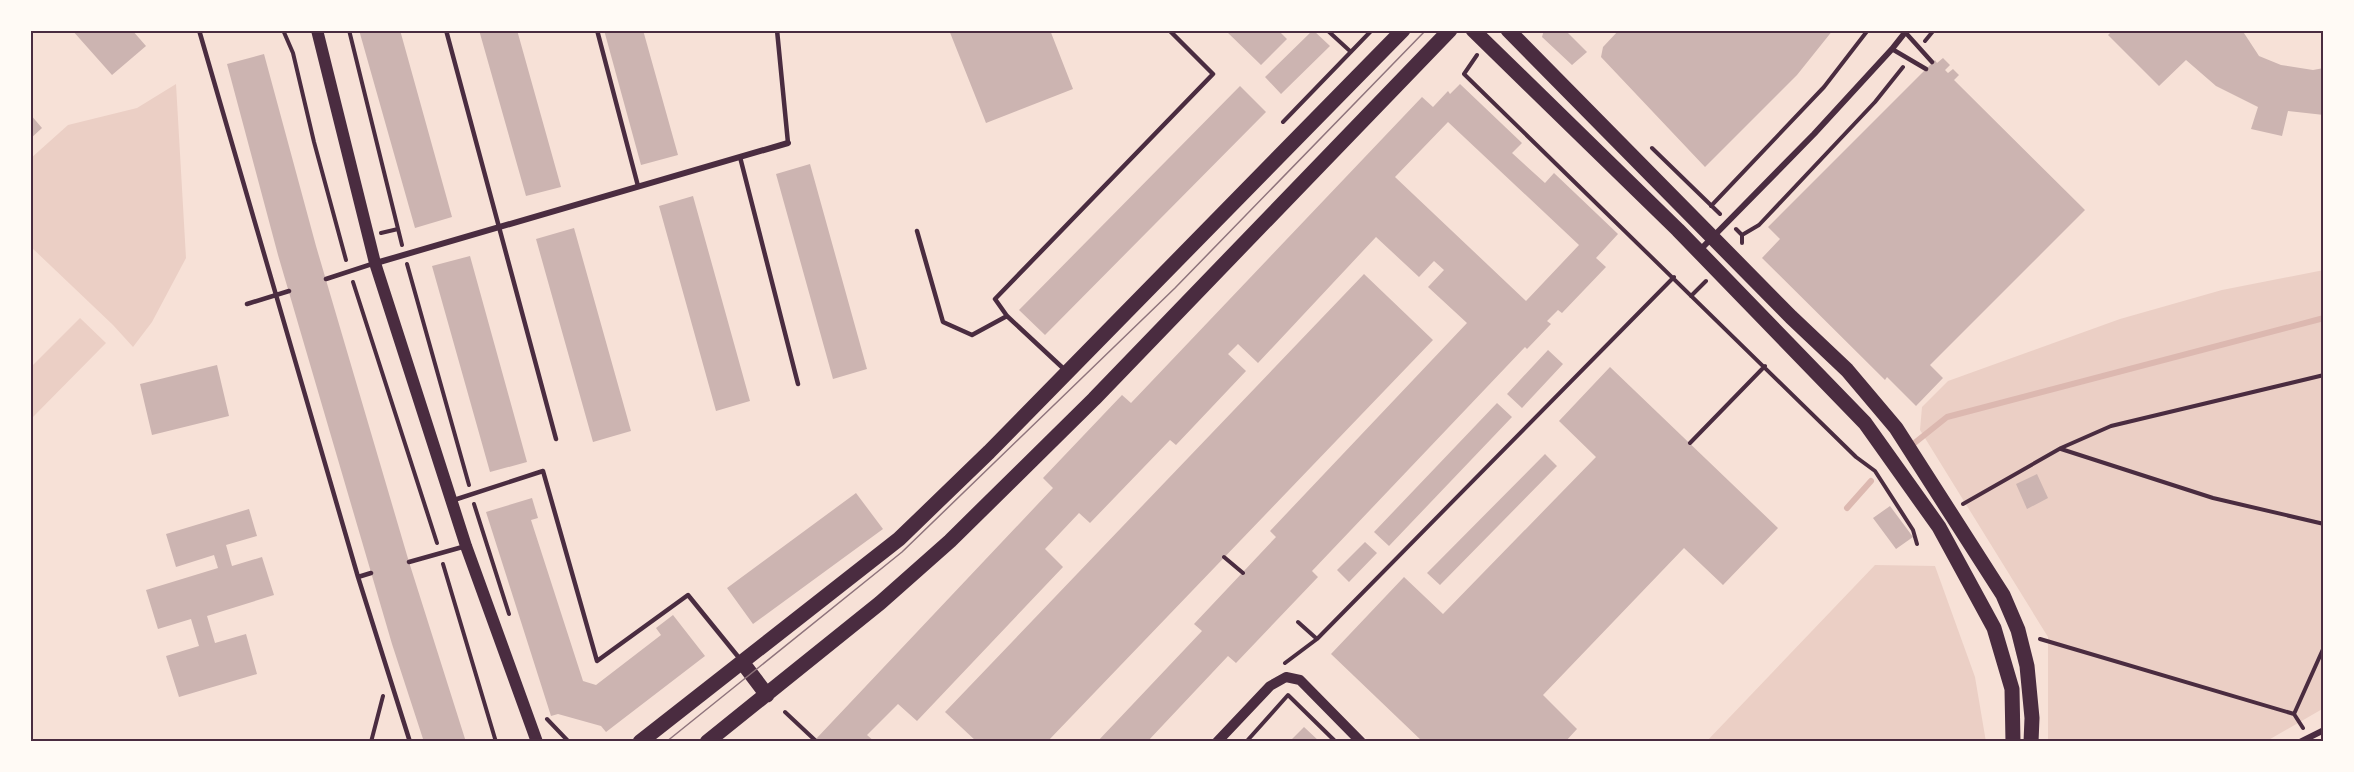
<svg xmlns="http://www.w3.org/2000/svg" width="2354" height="772" font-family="Commissioner,sans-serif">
<rect width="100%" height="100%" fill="#f7e1d7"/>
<!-- green -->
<path fill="#ebcfc5" d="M176 84 186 258 152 322 133 347 113 325 30 246V159L68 125 137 108Z
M2324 270V708L2265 742H2048V637L1920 430 1922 407 1948 381 2120 319 2222 290Z
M80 318 106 343 30 420V368Z
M1875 565 1935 566 1975 677 1986 742H1706Z"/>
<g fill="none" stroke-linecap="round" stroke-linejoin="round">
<!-- stream -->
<path stroke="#dcb8b0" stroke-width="6" d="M1912 445 1947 417 2324 318
M1847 508 1871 481"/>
</g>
<!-- building -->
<path fill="#ccb4b1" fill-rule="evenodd" d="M72 30H132L146 46 112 75Z
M359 30H400L452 217 415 228Z
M479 30H517L561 187 526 196Z
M604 30H643L678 155 641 165Z
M949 30H1050L1073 89 986 123Z
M1225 30H1278L1287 39 1261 65Z
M1313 30 1330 46 1281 94 1265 77Z
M1544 30H1565L1587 52 1572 65 1542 37Z
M1619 30H1833L1797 75 1705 167 1601 57 1603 47Z
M2113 30H2242L2259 56 2281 65 2313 70 2324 68V115L2288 111 2282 136 2251 129 2258 107 2216 86 2186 60 2159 86 2108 35Z
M264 54 316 246 409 562 466 742H424L392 644 278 255 227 64Z
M1943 58 1950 65 1945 70 1948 73 1953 69 1959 75 1954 80 2085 210 1930 365 1943 378 1916 406 1887 377 1885 380 1762 258 1780 239 1768 227 1935 60 1937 63Z
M1460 84 1522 143 1512 153 1545 183 1554 173 1618 234 1596 258 1606 267 1562 313 1558 310 1547 321 1551 324 1527 349 1525 347 1312 571 1318 577 1236 663 1228 656 1147 742H1097L1202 631 1194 624 1276 537 1270 531 1467 323 1428 287 1444 270 1434 261 1419 277 1376 237 1258 363 1238 344 1228 354 1246 371 1176 445 1170 440 1090 523 1079 513 1045 549 1063 567 917 721 898 704 867 735 875 742H816L815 740 1053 488 1043 478 1122 395 1131 403 1422 97 1433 107 1448 91 1450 94ZM1448 122 1579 245 1526 301 1395 177Z
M1240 86 1266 112 1045 335 1019 310Z
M30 114 42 128 30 139Z
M810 164 867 369 833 379 776 174Z
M693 196 750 401 716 411 659 206Z
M574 228 631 431 593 442 536 239Z
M470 256 527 462 490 472 432 266Z
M1364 274 1433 340 1047 742H977L945 712Z
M1548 350 1563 364 1522 408 1507 394Z
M217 365 229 416 152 435 140 384Z
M1610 367 1778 528 1723 585 1684 548 1543 695 1577 729 1565 742H1423L1331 654 1404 577 1443 614 1596 457 1559 421Z
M1497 403 1512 417 1389 546 1374 532Z
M1545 454 1557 466 1440 585 1427 573Z
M2037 474 2048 498 2027 509 2016 484Z
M856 493 883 529 753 624 727 588Z
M532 498 538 518 531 520 583 681 596 685 661 635 656 628 673 615 705 656 606 732 601 726 558 714 551 716 486 512Z
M1890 506 1913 537 1896 549 1873 518Z
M249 509 257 536 226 545 232 566 262 557 274 595 207 616 215 643 246 634 257 674 179 697 166 656 199 646 191 619 158 629 146 590 218 568 214 555 176 567 166 534Z
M1365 542 1377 553 1349 582 1337 570Z
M1304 727 1320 742H1289Z"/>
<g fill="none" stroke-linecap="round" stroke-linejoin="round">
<!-- path -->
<path stroke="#4a2c40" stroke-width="4" d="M283 30 293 53 314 142 346 260
M349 30 402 245
M1327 30 1351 52
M1925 41 1934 30
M1477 55 1464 74 1856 457 1875 471 1913 530 1917 544
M1283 122 1372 30
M1652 148 1720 214
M1711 206 1824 87 1868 30
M1736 229 1742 235V243
M381 233 398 229
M1742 235 1759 225 1875 102 1903 67
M407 264 469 485
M353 282 437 543
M1691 296 1706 281
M1690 443 1765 366
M2061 449 2213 498 2324 524
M474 504 509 614
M1963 504 2061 448 2111 426 2324 375
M1224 557 1243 573
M443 564 496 742
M1298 622 1317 639
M2040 639 2294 714 2303 728
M1285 663 1317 639 1674 277
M785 712 817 742
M2294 714 2324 647
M547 719 569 742
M371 742 383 696
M1246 742 1288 695 1336 742"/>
<!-- service -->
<path stroke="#4a2c40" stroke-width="4.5" d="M199 30 358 577
M446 30 556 439
M597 30 638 186
M777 30 788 143
M1905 32 1932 62
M1892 49 1926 69
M740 157 798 384
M917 231 943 322 972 335 1007 316
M326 279 375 263
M247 304 289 291
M1065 370 1007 316 995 299 1213 74 1169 30
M454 500 543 471 597 661 688 595 740 659
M409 562 466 546
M371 573 358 577 410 742"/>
<!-- minor -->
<path stroke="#4a2c40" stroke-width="6" d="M1700 250 1814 134 1892 49 1907 30
M376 263 788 143
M2300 742 2324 730"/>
<!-- tertiary -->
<path stroke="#4a2c40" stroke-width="10" d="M1217 742 1270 686 1286 677 1300 680 1361 742"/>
<!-- secondary -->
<path stroke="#4a2c40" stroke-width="12" d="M317 30 375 263 466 546 537 742"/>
<!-- primary -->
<path stroke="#4a2c40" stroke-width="15" d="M1473 30 1678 230 1865 423 1939 527 1994 628 2012 689 2013 742
M1508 30 1791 317 1847 370 1896 428 2003 595 2018 630 2027 666 2032 718 2031 742
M742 662 767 695
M640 742 899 539 989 452 1403 30
M707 742 880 603 950 541 1094 399 1450 30"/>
<!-- tram -->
<path stroke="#8f747c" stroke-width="1.5" d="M666 742 902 552 1175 288 1426 30"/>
</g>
<!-- border -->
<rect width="2354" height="772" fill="none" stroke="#fffaf5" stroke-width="63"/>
<rect x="32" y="32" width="2290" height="708" fill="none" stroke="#4a2c40" stroke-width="2"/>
</svg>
